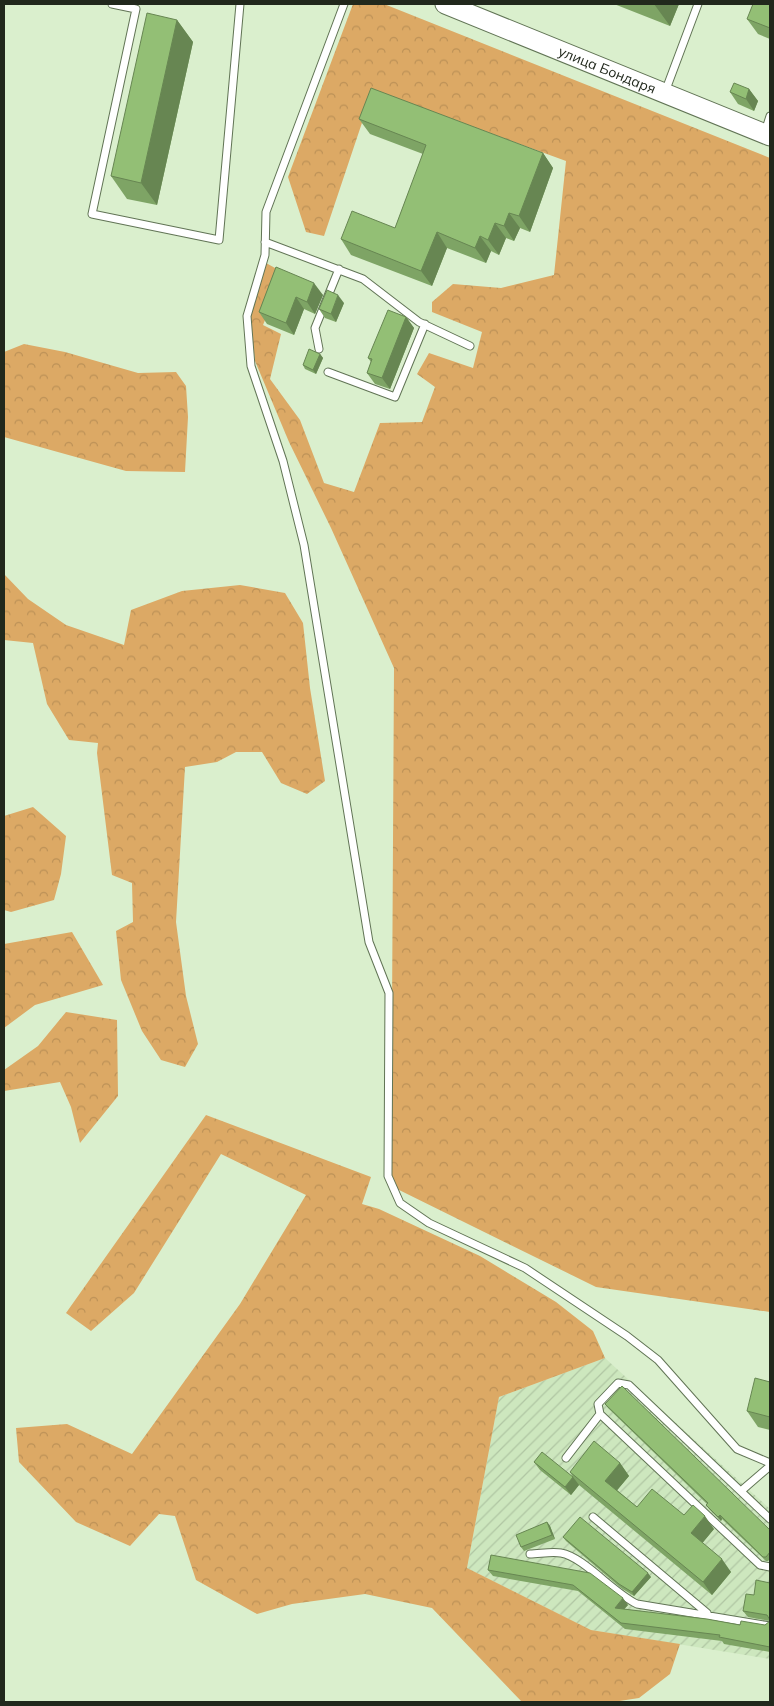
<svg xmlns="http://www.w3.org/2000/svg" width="774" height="1706" font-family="Mulish,sans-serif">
<defs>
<pattern id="industrial-furrows" width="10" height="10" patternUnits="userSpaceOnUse" patternTransform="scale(1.25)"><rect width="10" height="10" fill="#cde7be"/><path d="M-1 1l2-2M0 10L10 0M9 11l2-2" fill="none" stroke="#b0c6a3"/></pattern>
<pattern id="forest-crowns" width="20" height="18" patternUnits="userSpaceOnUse" patternTransform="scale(1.25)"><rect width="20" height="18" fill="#dca965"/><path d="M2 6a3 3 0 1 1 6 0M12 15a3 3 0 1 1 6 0" fill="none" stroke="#bc9157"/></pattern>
</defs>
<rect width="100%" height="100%" fill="#daefcd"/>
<!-- industrial -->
<path fill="url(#industrial-furrows)" d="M605 1358 770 1509V1659L591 1630 467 1568 499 1397Z"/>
<!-- forest -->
<path fill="url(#forest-crowns)" d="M353 4H384L770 158V1312L596 1287 391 1186 394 668 331 528 289 442 255 361 250 317 266 263 284 273 263 325 281 334 270 379 300 420 324 483 354 492 380 423 422 422 435 387 417 374 429 353 473 368 482 332 432 312V302L453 284 501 288 554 275 566 161 373 90 324 236 306 232 288 177Z
M24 344 65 352 138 373 176 372 186 386 188 417 185 472 126 471 4 437V352Z
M4 574 28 599 66 625 124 645 131 610 182 591 240 585 285 593 303 623 310 688 325 781 307 794 281 783 262 752H236L217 762 185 767 176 922 186 996 198 1044 185 1067 161 1060 142 1031 121 980 116 931 133 922 132 883 112 875 97 753 98 743 69 740 47 704 33 643 4 640Z
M33 807 66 836 61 874 54 900 11 912 4 910V816Z
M72 932 103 985 35 1005 4 1028V944Z
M66 1012 117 1020 118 1096 80 1143 71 1107 60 1082 4 1091V1070L38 1046Z
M206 1115 371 1177 362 1204 379 1209 480 1256 556 1302 593 1331 605 1358 499 1397 467 1568 591 1630 680 1644 670 1674 639 1698 613 1702H522L432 1608 365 1594 292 1604 257 1614 196 1580 175 1516 159 1514 130 1546 76 1522 19 1462 16 1428 67 1424 132 1454 240 1304 306 1195 221 1154 134 1293 91 1331 66 1313Z"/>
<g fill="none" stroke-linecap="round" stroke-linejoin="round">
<!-- lane casing -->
<g stroke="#617455" stroke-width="9">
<path id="lane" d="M112 4 136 9 92 214 219 240 240 4
M344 4 266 212 265 255 247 316 251 366 283 461 304 545 369 942 389 993 388 1176 400 1203 429 1223 525 1268 627 1336 658 1360 737 1449 770 1463
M665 92 698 4
M765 132 770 116
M265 242 363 279 419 322 470 346
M319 349 315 328 339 269
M328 372 395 397 425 324
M566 1458 600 1414
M741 1491 770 1466
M593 1517 707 1613
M770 1519 629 1385 618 1383 598 1404 600 1414 760 1565 770 1567
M530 1554C539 1554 552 1551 561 1553 584 1557 613 1593 637 1604L770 1626"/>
</g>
<!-- secondary casing -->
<g stroke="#617455" stroke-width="21">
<g id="secondary">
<path id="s1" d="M445 4 770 136"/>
</g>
</g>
<!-- lane -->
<use href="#lane" stroke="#fff" stroke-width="7"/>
<!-- secondary -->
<use href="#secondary" stroke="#fff" stroke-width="19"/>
</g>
<!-- wall -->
<path fill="#7ea465" d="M614 4H679L670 26Z
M770 4V39L758 34 747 19Z
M177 20 193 42 157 205 127 199 111 176Z
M749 89 758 101 754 111 738 104 730 92Z
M359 119 543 153 553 168 530 232 520 228 514 241 506 238 499 255 491 251 486 263 447 248 432 286 351 255 341 239 395 228 423 154 370 134Z
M276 267 323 295 315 314 304 309 294 335 267 324 259 312Z
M344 303 336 322 325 318 319 309Z
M406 317 414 328 390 389 375 384 367 373 371 362 368 358Z
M320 354 323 358 316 374 305 369 303 365Z
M770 1382V1430L758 1427 747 1411Z
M605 1404 770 1530V1559L768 1561H766L722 1519 721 1521 709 1509 706 1505 707 1504 608 1408Z
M534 1462 573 1477 570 1472 620 1463 629 1476 617 1490 637 1507 684 1515 714 1529 702 1543 731 1572 712 1595 579 1485 571 1495 540 1470Z
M547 1522 550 1526 555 1539 524 1551 521 1547Z
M563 1537 651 1577 634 1596 621 1588 566 1541Z
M491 1555 628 1605 624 1609 740 1625H765L770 1621V1652L724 1644 722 1641 625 1629 578 1591 493 1576 488 1570Z
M770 1583V1621L748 1617 743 1611 754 1595Z"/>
<!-- shaded-wall -->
<path fill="#678652" d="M654 4H679L670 26Z
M177 20 193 42 157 205 141 183Z
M749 89 758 101 754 111 746 99Z
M543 153 553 168 530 232 519 216Z
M509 213 520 228 514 241 504 226Z
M495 223 506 238 499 255 488 240Z
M437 232 447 248 432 286 421 271Z
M480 236 491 251 486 263 475 248Z
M314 283 323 295 315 314 307 302Z
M338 295 344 303 336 322 331 314Z
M296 297 304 309 294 335 286 323Z
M406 317 414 328 390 389 382 378Z
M320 354 323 358 316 374 313 370Z
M620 1463 629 1476 614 1494 605 1481Z
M573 1477 579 1485 571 1495 565 1487Z
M720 1515 722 1519 721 1521 718 1517Z
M705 1516 714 1529 700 1546 691 1533Z
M547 1522 550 1526 555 1539 552 1535Z
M722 1559 731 1572 712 1595 703 1582Z
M648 1573 651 1577 634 1596 632 1592Z
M623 1598 628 1605 620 1614 615 1608Z"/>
<!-- building -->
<path fill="#93bf75" stroke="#678652" d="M753 4H770V28L747 19Z
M147 13 177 20 141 183 111 176Z
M734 83 749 89 746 99 730 92Z
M371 88 543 153 519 216 509 213 504 226 495 223 488 240 480 236 475 248 437 232 421 271 341 239 352 211 395 228 426 145 359 119Z
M276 267 314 283 307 302 296 297 286 323 259 312Z
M327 290 338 295 331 314 319 309Z
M388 310 406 317 382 378 367 373 372 359 368 358Z
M309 349 320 354 313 370 303 365Z
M755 1378 770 1382V1417L747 1411Z
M622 1386 770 1530V1552L766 1557H763L720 1515 718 1517 706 1505 708 1503 605 1404Z
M594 1441 620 1463 605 1481 637 1507 652 1489 684 1515 693 1505 705 1516 691 1533 722 1559 703 1582 570 1472Z
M542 1452 573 1477 565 1487 534 1462Z
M580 1517 648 1573 632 1592 619 1584 563 1537Z
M547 1522 552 1535 521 1547 516 1535Z
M491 1555 590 1573 623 1598 615 1608 707 1619 740 1625 741 1621 765 1625 770 1621V1647L719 1637 720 1635 621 1623 573 1585 488 1570Z
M756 1580 770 1583V1620L767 1615 743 1611 746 1594 754 1595Z"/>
<g text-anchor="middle" stroke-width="4.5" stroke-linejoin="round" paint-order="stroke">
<!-- street labels -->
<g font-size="14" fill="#21281c" stroke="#e7fdda">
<text dy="5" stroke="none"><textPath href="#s1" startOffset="175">улица Бондаря</textPath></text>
</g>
</g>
<!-- border -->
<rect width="774" height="1706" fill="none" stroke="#21281c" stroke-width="10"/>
</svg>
